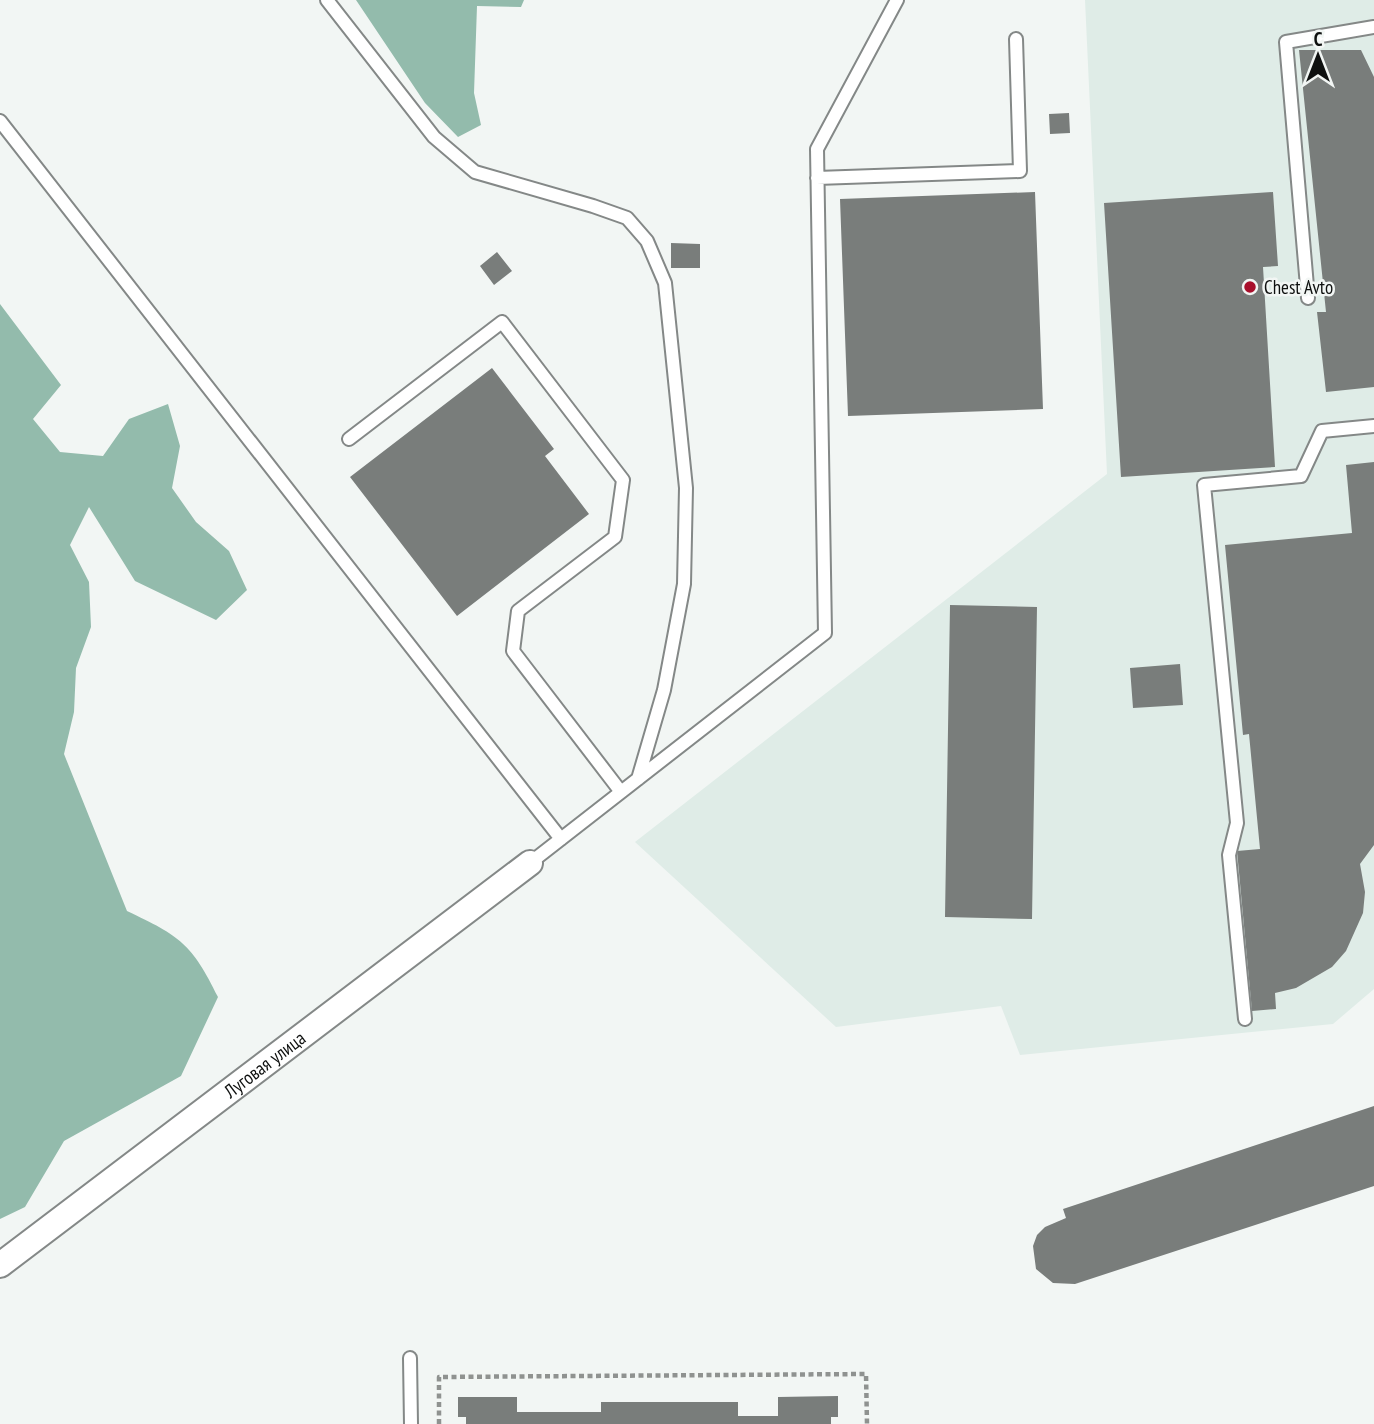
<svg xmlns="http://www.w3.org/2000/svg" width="1374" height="1424" font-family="'PT Sans Narrow',sans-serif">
<rect width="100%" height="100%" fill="#f2f6f4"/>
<!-- built -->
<path fill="#dfece7" d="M1085 0H1374V989L1333 1024 1020 1055 1001 1006 836 1027 635 842 1107 474Z"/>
<!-- forest -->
<path fill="#93bbac" d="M356 0H524L521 7 477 6 474 93 481 125 458 137 425 103Z
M0 304 61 385 33 419 60 452 103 456 129 419 168 404 180 446 172 488 196 522 229 551 247 590 216 620 135 581 89 507 70 545 89 582 91 627 76 668 74 712 64 754 127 911C180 936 192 944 218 997L181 1076 64 1141 25 1207 0 1219Z"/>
<!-- building -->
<path fill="#797d7b" d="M1299 50H1361L1374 77V387L1326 392 1317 312H1326Z
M1069 113 1070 133 1050 134 1049 114Z
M1035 192 1043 409 848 416 840 199Z
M1273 192 1278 266 1263 267 1275 467 1121 477 1104 203Z
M671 243 700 244V268H671Z
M497 252 512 271 494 285 480 266Z
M492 368 554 449 545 456 589 514 457 616 350 477Z
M1374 462V845L1360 864 1365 892 1363 913 1346 951 1332 967 1296 988 1275 993 1276 1009 1252 1011 1237 851 1260 849 1249 734 1243 735 1225 545 1352 533 1346 465Z
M950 605 1037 607 1032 919 945 917Z
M1180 664 1183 705 1133 708 1130 668Z
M1374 1106V1186L1075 1284 1053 1283 1036 1269 1033 1246 1037 1235 1045 1227 1066 1218 1063 1209Z
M838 1396V1417H831V1424H466V1417H458V1397H517V1412H601V1402H738V1416H778V1397Z"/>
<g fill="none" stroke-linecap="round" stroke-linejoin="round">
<!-- service casing -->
<g stroke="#848887" stroke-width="16">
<path id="service" d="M327 0 434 137 475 172 593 206 627 218 647 241 665 283 686 488 684 584 664 690 638 779
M0 121 561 839
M817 178 1020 171 1016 39
M1308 298 1286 42 1374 27
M349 439 502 322 623 480 615 537 518 611 513 651 621 792
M530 863 825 633 817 149 897 0
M1245 1019 1229 855 1237 823 1204 485 1301 476 1322 431 1374 426
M410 1358 411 1424"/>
</g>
<!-- minor casing -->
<g stroke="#848887" stroke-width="28">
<g id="minor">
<path id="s1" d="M0 1265 530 863"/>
</g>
</g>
<!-- path -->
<path stroke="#8f9290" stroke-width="4.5" stroke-dasharray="5 3.5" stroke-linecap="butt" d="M439 1424V1377L866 1374 867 1424"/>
<!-- service -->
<use href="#service" stroke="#fff" stroke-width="12"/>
<!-- minor -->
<use href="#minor" stroke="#fff" stroke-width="24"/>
</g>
<!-- markers -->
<circle fill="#a80f2b" stroke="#f2f6f4" stroke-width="2.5" cx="1250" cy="287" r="7"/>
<g text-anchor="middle" stroke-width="5" stroke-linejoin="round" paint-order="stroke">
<!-- poi labels -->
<g font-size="19" fill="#0e100f" stroke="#f2f6f4" text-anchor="start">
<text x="1264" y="294">Chest Avto</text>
</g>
<!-- street labels -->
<g font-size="19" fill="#0e100f" stroke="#f2f6f4">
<text dy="7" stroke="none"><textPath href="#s1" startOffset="332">Луговая улица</textPath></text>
</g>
</g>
<!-- north arrow -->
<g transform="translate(1318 56)" stroke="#f2f6f4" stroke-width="5" paint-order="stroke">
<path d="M0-5L12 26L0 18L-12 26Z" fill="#0e100f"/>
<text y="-10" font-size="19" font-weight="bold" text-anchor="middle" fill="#0e100f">С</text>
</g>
</svg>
